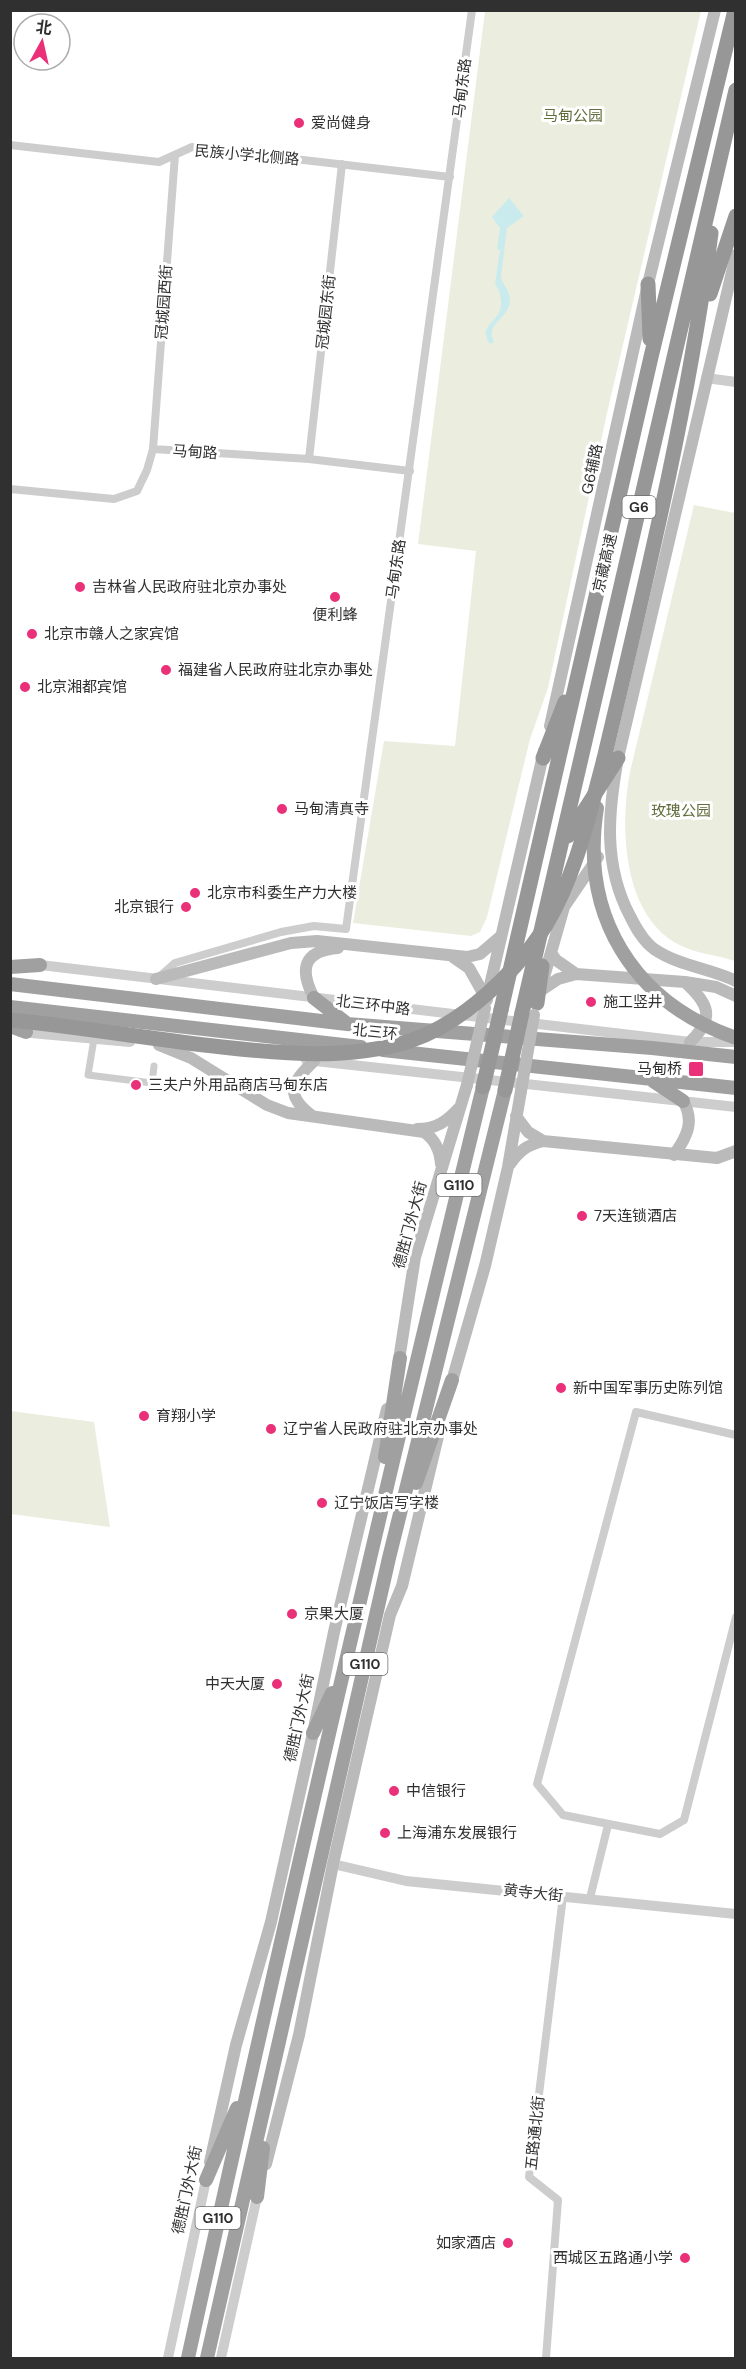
<svg xmlns="http://www.w3.org/2000/svg" width="746" height="2369" font-family="'DM Sans','Noto Sans SC',sans-serif">
<rect width="100%" height="100%" fill="#fff"/>
<!-- green -->
<path fill="#ebedde" d="M485 11H701L607 413 548 688 530 739 487 917 480 932 471 936 353 923 384 741 455 746 476 551 418 544Z
M694 505 735 513V961C714 954 694 954 674 942 622 910 620 825 630 772Z
M11 1411 94 1422 110 1527 11 1514Z"/>
<!-- water -->
<path fill="#caebed" d="M509 198 524 216 507 228 501 276C502 286 511 290 510 302 508 319 484 324 494 342L490 344C481 330 488 327 497 316 504 307 501 291 495 284L500 250 497 249 500 228 492 217Z"/>
<g fill="none" stroke-linecap="round" stroke-linejoin="round">
<!-- pedestrian -->
<path stroke="#cdcdcd" stroke-width="7" d="M94 1039 88 1075 152 1083 154 1066"/>
<!-- minor -->
<path stroke="#cdcdcd" stroke-width="8" d="M10 145 159 162 192 147 450 177
M153 449 175 155
M309 459 342 164
M10 489 114 499 137 491 147 470 153 449 309 459 410 471
M159 977 175 963 281 932 314 926 346 929 472 10
M736 1435 636 1412 537 1784 563 1815 660 1834 684 1820 736 1617
M590 1898 608 1825
M546 2358 558 2200 529 2177 563 1896"/>
<!-- tertiary -->
<path stroke="#cdcdcd" stroke-width="10" d="M706 378 736 382
M32 964 690 1042H736
M20 1032 130 1042
M306 1060 736 1107
M333 1864 406 1881 736 1914
M168 2358 206 2180
M221 2358 257 2197"/>
<!-- secondary -->
<path stroke="#bababa" stroke-width="12" d="M736 255 618 758C608 812 603 865 630 916 636 928 643 941 654 949 679 966 709 968 736 981
M550 726 648 284 715 10
M551 953 556 960 576 974
M453 957 469 968 487 1000
M544 977 564 907 598 857
M156 979 291 943 317 941 467 957 480 954 501 936
M686 983C709 1004 715 1018 690 1042
M540 991 558 979 576 974 685 982 716 987 736 996
M488 994 544 751
M314 998C299 969 303 951 338 948
M159 1045 191 1058 267 1105 288 1113 424 1132C436 1140 440 1151 441 1164
M311 1115C284 1094 292 1082 314 1061
M516 1116 528 1132 543 1141
M417 1129C436 1129 446 1122 459 1108
M674 1155C687 1137 695 1121 683 1101
M510 1164C519 1151 527 1145 543 1141L717 1158 736 1151
M398 1366 415 1257 467 1085
M450 1388 485 1266 508 1167 521 1091
M210 2162 236 2045 271 1922 313 1733 334 1632 387 1409
M266 2164 299 2035 333 1864 390 1615 402 1586 439 1432"/>
<!-- trunk -->
<path stroke="#a0a0a0" stroke-width="14" d="M10 967 40 965
M10 984 347 1024 652 1048 736 1057
M314 998 345 1022
M10 1007 361 1047
M10 1026 26 1032
M383 1050 736 1088
M653 1081 683 1101
M385 1457 400 1358
M416 1483 452 1380
M313 1733 332 1693
M206 2180 237 2108
M257 2197 263 2148
M188 2358C281 1933 380 1510 483 1087
M207 2358 389 1558 505 1090"/>
<!-- motorway -->
<path stroke="#979797" stroke-width="15" d="M648 284 650 339
M710 294 736 216
M543 758 565 702
M604 759C645 585 688 410 711 233
M568 836 618 758
M537 1003 542 966
M501 1010 651 357 735 10
M522 1013 736 90"/>
<!-- secondary-bridge -->
<path stroke="#bababa" stroke-width="12" d="M467 1085 485 1008
M521 1091 534 1015"/>
<!-- trunk-bridge -->
<path stroke="#a0a0a0" stroke-width="14" d="M597 808C580 915 632 1002 736 1038"/>
<!-- motorway-bridge -->
<path stroke="#979797" stroke-width="15" d="M10 1020C81 1027 151 1039 222 1047 284 1054 349 1060 410 1041 463 1023 517 972 546 925 576 875 589 815 604 759
M483 1087 501 1010
M505 1090 522 1013"/>
</g>
<!-- markers -->
<g fill="#e93078" stroke="#fff" stroke-width="2">
<circle cx="299" cy="123" r="6"/>
<circle cx="80" cy="587" r="6"/>
<circle cx="335" cy="597" r="6"/>
<circle cx="32" cy="634" r="6"/>
<circle cx="166" cy="670" r="6"/>
<circle cx="25" cy="687" r="6"/>
<circle cx="282" cy="809" r="6"/>
<circle cx="195" cy="893" r="6"/>
<circle cx="186" cy="907" r="6"/>
<circle cx="591" cy="1002" r="6"/>
<rect x="688" y="1061" width="16" height="16" rx="3"/>
<circle cx="136" cy="1085" r="6"/>
<circle cx="582" cy="1216" r="6"/>
<circle cx="561" cy="1388" r="6"/>
<circle cx="144" cy="1416" r="6"/>
<circle cx="271" cy="1429" r="6"/>
<circle cx="322" cy="1503" r="6"/>
<circle cx="292" cy="1614" r="6"/>
<circle cx="277" cy="1684" r="6"/>
<circle cx="394" cy="1791" r="6"/>
<circle cx="385" cy="1833" r="6"/>
<circle cx="508" cy="2243" r="6"/>
<circle cx="685" cy="2258" r="6"/>
</g>
<g text-anchor="middle" stroke-width="6" stroke-linejoin="round" paint-order="stroke">
<!-- shield labels -->
<g fill="#fff" stroke="#6e6e6e" stroke-width="1.5">
<rect x="622.5" y="496" width="33" height="22" rx="4.5"/>
<rect x="436.5" y="1174" width="45" height="22" rx="4.5"/>
<rect x="342.5" y="1653" width="45" height="22" rx="4.5"/>
<rect x="195.5" y="2207" width="45" height="22" rx="4.5"/>
</g>
<g font-size="14" font-weight="bold" fill="#303030">
<text x="639" y="512">G6</text>
<text x="459" y="1190">G110</text>
<text x="365" y="1669">G110</text>
<text x="218" y="2223">G110</text>
</g>
<!-- street labels -->
<g font-size="15" fill="#303030" stroke="#fff">
<text transform="translate(462 88) rotate(-83)" y="5">马甸东路</text>
<text transform="translate(247 155) rotate(5)" y="5">民族小学北侧路</text>
<text transform="translate(164 302) rotate(-86)" y="5">冠城园西街</text>
<text transform="translate(326 312) rotate(-84)" y="5">冠城园东街</text>
<text transform="translate(195 452) rotate(3)" y="5">马甸路</text>
<text transform="translate(592 469) rotate(-78)" y="5">G6辅路</text>
<text transform="translate(605 563) rotate(-77)" y="5">京藏高速</text>
<text transform="translate(396 569) rotate(-82)" y="5">马甸东路</text>
<text transform="translate(373 1005) rotate(7)" y="5">北三环中路</text>
<text transform="translate(375 1032) rotate(6)" y="5">北三环</text>
<text transform="translate(410 1225) rotate(-75)" y="5">德胜门外大街</text>
<text transform="translate(299 1718) rotate(-78)" y="5">德胜门外大街</text>
<text transform="translate(533 1893) rotate(6)" y="5">黄寺大街</text>
<text transform="translate(535 2133) rotate(-84)" y="5">五路通北街</text>
<text transform="translate(187 2190) rotate(-78)" y="5">德胜门外大街</text>
</g>
<!-- park labels -->
<g font-size="15" fill="#626d3c" stroke="#fff">
<text x="573" y="121">马甸公园</text>
<text x="681" y="816">玫瑰公园</text>
</g>
<!-- poi labels -->
<g font-size="15" fill="#303030" stroke="#fff" text-anchor="start">
<text x="311" y="128">爱尚健身</text>
<text x="92" y="592">吉林省人民政府驻北京办事处</text>
<text x="335" y="620" text-anchor="middle">便利蜂</text>
<text x="44" y="639">北京市赣人之家宾馆</text>
<text x="178" y="675">福建省人民政府驻北京办事处</text>
<text x="37" y="692">北京湘都宾馆</text>
<text x="294" y="814">马甸清真寺</text>
<text x="207" y="898">北京市科委生产力大楼</text>
<text x="174" y="912" text-anchor="end">北京银行</text>
<text x="603" y="1007">施工竖井</text>
<text x="682" y="1074" text-anchor="end">马甸桥</text>
<text x="148" y="1090">三夫户外用品商店马甸东店</text>
<text x="594" y="1221">7天连锁酒店</text>
<text x="573" y="1393">新中国军事历史陈列馆</text>
<text x="156" y="1421">育翔小学</text>
<text x="283" y="1434">辽宁省人民政府驻北京办事处</text>
<text x="334" y="1508">辽宁饭店写字楼</text>
<text x="304" y="1619">京果大厦</text>
<text x="265" y="1689" text-anchor="end">中天大厦</text>
<text x="406" y="1796">中信银行</text>
<text x="397" y="1838">上海浦东发展银行</text>
<text x="496" y="2248" text-anchor="end">如家酒店</text>
<text x="673" y="2263" text-anchor="end">西城区五路通小学</text>
</g>
</g>
<!-- border -->
<rect width="746" height="2369" fill="none" stroke="#303030" stroke-width="24"/>
<!-- north arrow -->
<g transform="translate(42 42) rotate(8)"><circle r="28" fill="#ffffff" stroke="#acacac" stroke-width="1.5"/>
<path d="M0-4.5L10 22L0 15L-10 22Z" fill="#e93078"/>
<text y="-9" font-size="16" font-weight="bold" text-anchor="middle" fill="#303030">北</text>
</g>
</svg>
